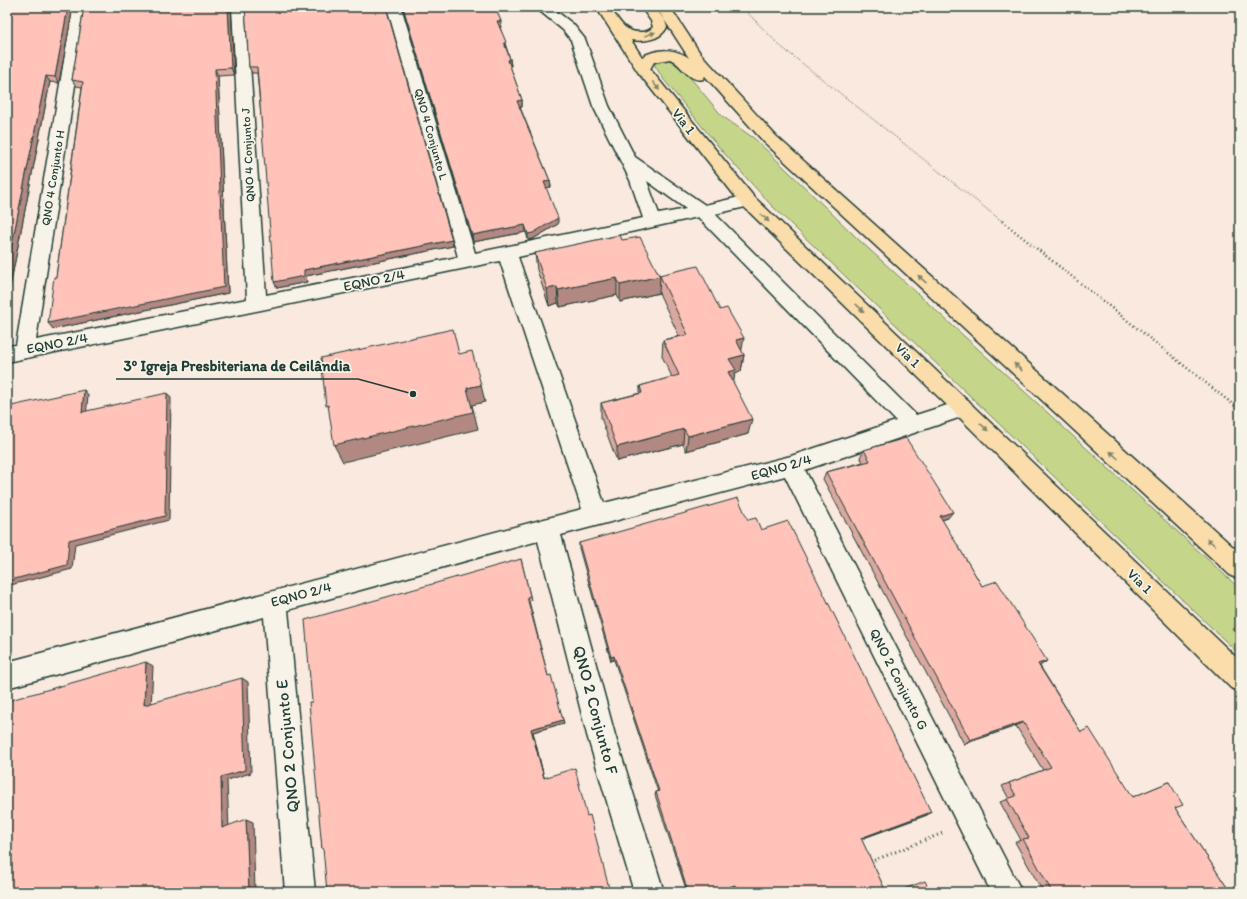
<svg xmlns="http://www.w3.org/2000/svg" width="1247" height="899" font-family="Itim,sans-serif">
<rect width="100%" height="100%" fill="#f9e9df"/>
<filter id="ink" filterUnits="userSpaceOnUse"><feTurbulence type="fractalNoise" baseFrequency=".025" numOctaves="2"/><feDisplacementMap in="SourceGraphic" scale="8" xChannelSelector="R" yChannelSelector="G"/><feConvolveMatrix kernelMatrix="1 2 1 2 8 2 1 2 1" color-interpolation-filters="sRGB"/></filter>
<g filter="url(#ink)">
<!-- green -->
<path fill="#c5d68b" stroke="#728a60" d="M665 60H673L679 64 722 116 755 139 858 239 1240 589V655L771 205 723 152 664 80 655 66V63Z"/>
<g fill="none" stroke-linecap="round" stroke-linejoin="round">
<!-- minor casing -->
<g stroke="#1f3d34" stroke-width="3">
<path id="minor" d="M73 7H87L36 340 247 299 232 7H246L266 295 458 257 387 7H401L475 253 643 218 630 180 593 106 571 40 563 30 535 7H551L573 24 585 39 609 106 635 157 705 205 748 195 754 197 757 201 754 205 715 214 916 415 963 400 970 402 974 408 970 414 805 470 1022 892H991L785 476 561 535 615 735 664 892H634L587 735 538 541 288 610 315 892H285L264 617 7 688V662L582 509 500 261 7 362V346L16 345ZM647 181 686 209 659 214ZM698 217 896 421 791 456 604 503 518 257Z"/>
</g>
<!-- major casing -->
<g stroke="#1f3d34" stroke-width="3">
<path id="major" d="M596 7H610C618 19 624 33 641 32 646 32 649 31 653 27L651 21 641 7H655L665 21 667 27C661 40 644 42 631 40L642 57C657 48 675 48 689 58L656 7H670L700 53 776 136 1240 553V579L1231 576 764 142 705 76 703 79C689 83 682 64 670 59L654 62 650 69 754 197 1240 661V692L1231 688 956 414 742 205 638 72Z"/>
</g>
<!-- path-far2 -->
<path stroke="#1f3d34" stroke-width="1.5" stroke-dasharray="0.5 2" stroke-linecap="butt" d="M742 7 779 45 1003 222"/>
<!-- path-far1 -->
<path stroke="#1f3d34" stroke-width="2.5" stroke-dasharray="1 3" stroke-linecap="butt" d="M1002 221 1240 410"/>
<!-- path -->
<path stroke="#1f3d34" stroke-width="3" stroke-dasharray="1 3.5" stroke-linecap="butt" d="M1233 629 1240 634
M870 862 943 833"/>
<!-- minor -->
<use href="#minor" fill="#f7f3e8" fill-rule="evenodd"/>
<!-- major -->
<use href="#major" fill="#fbddab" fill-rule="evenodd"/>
</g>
<!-- wall -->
<path fill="#dba8a0" stroke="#1f3d34" d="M7 7H73L59 83 50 82 7 302Z
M84 7H231L234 75 218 76 228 293 53 329 56 277 82 87 76 86 72 80Z
M245 7 452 240 453 246 306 276 307 282 277 288 257 73H252L249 67Z
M403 7H495L501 27H500L510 59 511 66H510L522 100V107H520L550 181 551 187 546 188 558 224 533 239 528 240 526 232 473 242Z
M622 240 741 350 744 355 741 371 735 373 733 383 748 434 686 451 683 444 617 461 601 418V403L640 393V386L672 377 662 356 663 340 679 336 659 293 620 302 617 295 560 307 558 303 549 306 537 270 535 253Z
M864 450 948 518 942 520 982 586 1040 666 1081 732 1133 797 1169 782 1175 808 1230 892H1043L1015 842 1021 840 1000 802 1009 799 1002 786 1009 783 1043 770 1016 726 964 744 823 479 826 472 863 462 860 457Z
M748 520 761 530 931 812 927 815 861 839 886 892H735L733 886 717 892H687L655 795 656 792H658L614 660 611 661 579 548V543Z
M521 559 531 600 529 601 548 676 564 723 533 732 544 778 587 816 323 850 322 849 312 702Z"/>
<!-- shaded-wall -->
<path fill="#b28882" stroke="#1f3d34" d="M68 7H73L59 83 55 77Z
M228 7H231L234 75 231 68Z
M497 21H501V27L498 28Z
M510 59 511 66H509L508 60Z
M215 69 218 76 228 293 53 329 48 323Z
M46 76 50 82 7 302V268Z
M522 100V107H518L517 101Z
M550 181 551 187 545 188 544 182Z
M558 218V224L533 239 528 240V234Z
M525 225 526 232 473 242 472 235Z
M452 240 453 246 306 276 307 282 277 288 274 282 304 270Z
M660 276 659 293 620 302V285Z
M617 278V295L560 307 558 290Z
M557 287 558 303 549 306 547 289Z
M744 338 741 354 736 340Z
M744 355 741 371 735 373 733 386 725 388 729 359Z
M481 385 485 402 472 405 478 429 343 462 334 445 467 388Z
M84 390 88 395 86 417 82 412Z
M167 393 171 398 169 520 75 544 72 569 7 586V581L69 540Z
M752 419 748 434 686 451 688 436Z
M684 429 683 444 617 461V447Z
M953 512 948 518 935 522 940 516Z
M614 656V660L611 661V657Z
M1047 661 1040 666 1031 669 1038 664Z
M146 662 153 666 151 709 144 705Z
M242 678 248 682 251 773 227 780 229 830 222 828 221 777Z
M563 720 564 723 533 732 545 781 531 729Z
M1023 722 1016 726 964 744 970 740Z
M931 812 927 815 858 840 861 838Z
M246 819 253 822 255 892H249Z
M735 885 733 886 717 892H715Z"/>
<!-- building -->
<path fill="#ffc3ba" stroke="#1f3d34" d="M7 7H68L55 77 46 76 7 268Z
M84 7H228L231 68 215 69 224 287 48 323 54 277H56L83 82 72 80Z
M245 7H386L452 240 304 270V276L274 282 257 67H249Z
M403 7H495L501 21H497L506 42 504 43 510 59 508 60 522 100 517 101 550 181 544 182 558 218 533 233 528 234 525 225 472 235Z
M620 235 622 240 640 237 659 275 698 266 720 310 727 308 744 338 736 340 744 355 729 359 736 370 728 372 752 419 688 436 684 429 617 447 601 403 642 393 640 386 679 375 663 340 688 335 660 276 620 285 617 278 558 290 557 287 547 289 535 253Z
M453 329 459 354 472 351 481 385 467 388 473 412 334 445 328 405 326 406 321 358Z
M84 390 82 412 167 393 165 516 69 540 67 565 7 581V407Z
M906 438 953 512 940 516 982 586 997 581 1047 661 1038 664 1081 732 1089 728 1133 797 1169 782 1183 805 1175 808 1230 892H1052L1023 839 1029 838 1007 799 1016 796 1009 783 1051 767 1023 722 970 740 826 472 870 461 864 450Z
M738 498 748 520 756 518 761 530 788 521 931 812 861 838 886 892H737L735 885 715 892H688L656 792 659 791 614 656 611 657 579 543Z
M521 559 530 596 527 597 548 676 551 675 563 720 531 729 544 778 575 768 587 816 590 815 610 892H327L323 848 322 849 309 702H312L305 620Z
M146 662 144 705 242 678 245 770 221 777 222 828 246 819 249 892H7V701Z
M925 881 930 892H896Z"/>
<!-- one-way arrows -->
<defs><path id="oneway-solid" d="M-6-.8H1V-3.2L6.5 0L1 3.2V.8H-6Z"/></defs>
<g fill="#82856a">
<use href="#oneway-solid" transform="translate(650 34) rotate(-19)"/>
<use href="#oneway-solid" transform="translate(656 86) rotate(52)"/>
<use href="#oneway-solid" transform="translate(765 218) rotate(44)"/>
<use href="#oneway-solid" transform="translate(922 279) rotate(-137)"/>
<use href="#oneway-solid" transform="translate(860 308) rotate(44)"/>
<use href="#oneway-solid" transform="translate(1018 367) rotate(-137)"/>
<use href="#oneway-solid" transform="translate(984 427) rotate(44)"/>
<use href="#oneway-solid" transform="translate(1114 455) rotate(-138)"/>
<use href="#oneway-solid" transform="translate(1211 542) rotate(-138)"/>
</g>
</g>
<g text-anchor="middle" stroke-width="3.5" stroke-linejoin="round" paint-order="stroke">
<!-- far-street labels -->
<g font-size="12" fill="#1f3d34" stroke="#f7f3e8">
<text transform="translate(431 134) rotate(74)" y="4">QNO 4 Conjunto L</text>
<text transform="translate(248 155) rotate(-93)" y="4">QNO 4 Conjunto J</text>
<text transform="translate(53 178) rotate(-81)" y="4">QNO 4 Conjunto H</text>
</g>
<!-- street labels -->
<g font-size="14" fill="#1f3d34" stroke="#f7f3e8">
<text transform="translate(684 121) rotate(52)" y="5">Via 1</text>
<text transform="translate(374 280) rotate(-12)" y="5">EQNO 2/4</text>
<text transform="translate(57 343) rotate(-11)" y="5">EQNO 2/4</text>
<text transform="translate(908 355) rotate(44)" y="5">Via 1</text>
<text transform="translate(781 467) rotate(-16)" y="5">EQNO 2/4</text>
<text transform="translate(1140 581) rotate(44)" y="5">Via 1</text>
<text transform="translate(301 594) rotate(-15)" y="5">EQNO 2/4</text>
<text transform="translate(899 679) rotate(63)" y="5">QNO 2 Conjunto G</text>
</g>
<!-- near-street labels -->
<g font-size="17" fill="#1f3d34" stroke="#f7f3e8">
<text transform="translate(596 710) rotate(75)" y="6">QNO 2 Conjunto F</text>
<text transform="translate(287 746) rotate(-95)" y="6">QNO 2 Conjunto E</text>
</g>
</g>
<!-- callouts -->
<path fill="none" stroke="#1f3d34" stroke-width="1.5" d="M413 394L358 379H116"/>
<circle fill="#1f3d34" stroke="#f7f3e8" stroke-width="1.5" cx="413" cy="394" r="4"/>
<g font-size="15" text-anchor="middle" font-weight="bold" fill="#1f3d34" stroke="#f7f3e8" stroke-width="3.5" stroke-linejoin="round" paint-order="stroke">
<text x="237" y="371">3º Igreja Presbiteriana de Ceilândia</text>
</g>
<!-- margin -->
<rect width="1247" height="899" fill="none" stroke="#f7f3e8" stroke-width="24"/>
<rect x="12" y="12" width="1223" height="875" fill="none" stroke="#1f3d34" stroke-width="1.5" filter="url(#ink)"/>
</svg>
